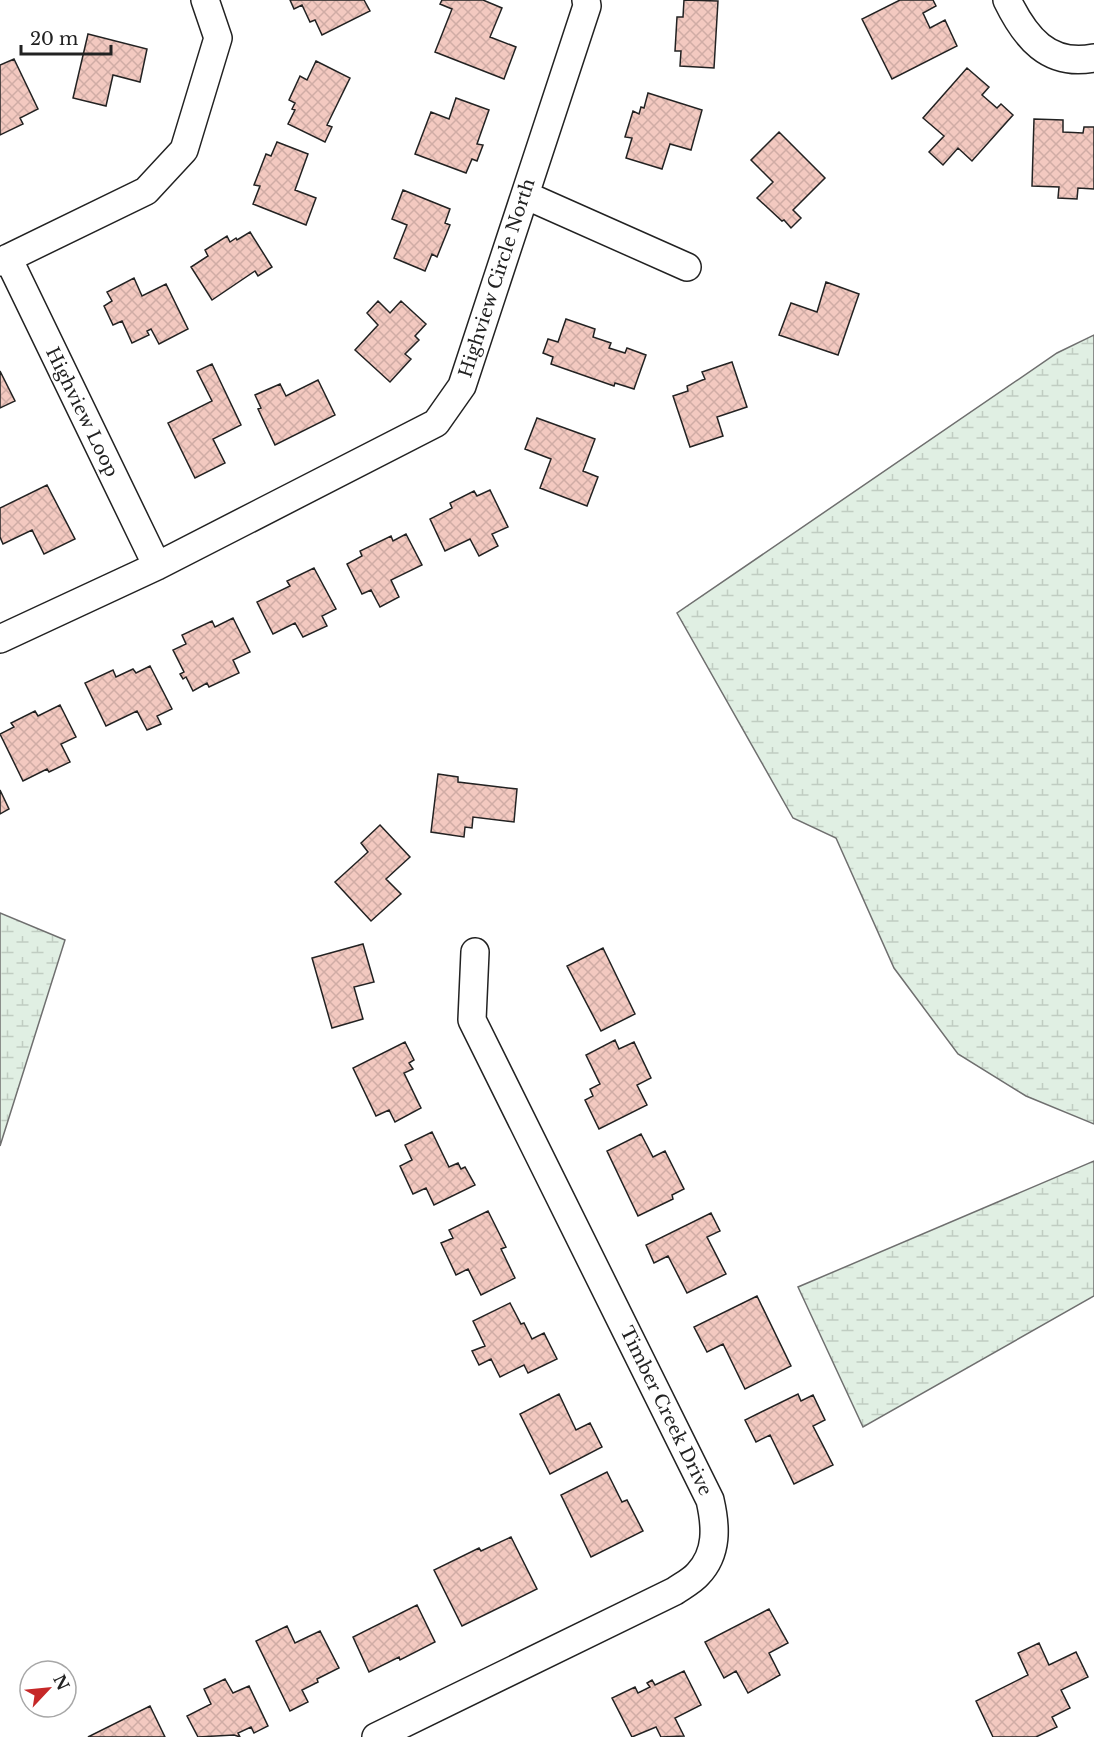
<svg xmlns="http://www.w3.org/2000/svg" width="1094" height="1737" font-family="'Libre Baskerville',serif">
<defs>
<pattern id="wetland-marsh" width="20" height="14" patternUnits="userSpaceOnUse" patternTransform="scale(1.5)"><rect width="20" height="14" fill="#e0efe3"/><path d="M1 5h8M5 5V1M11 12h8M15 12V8" fill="none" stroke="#c0cdc2"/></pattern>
<pattern id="building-cross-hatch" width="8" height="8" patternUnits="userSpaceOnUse" patternTransform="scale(1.5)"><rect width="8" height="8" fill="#f3c9c0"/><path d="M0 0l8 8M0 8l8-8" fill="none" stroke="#d0aca5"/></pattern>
</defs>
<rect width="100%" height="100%" fill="#fff"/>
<!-- wetland -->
<path fill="url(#wetland-marsh)" stroke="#6f6f6f" stroke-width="1.5" d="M1094 335V1124L1026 1096 958 1054 894 968 836 838 793 818 677 613 1057 353Z
M0 913 65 940 0 1146Z
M1094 1161V1296L863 1427 798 1287Z"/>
<!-- building -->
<path fill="url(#building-cross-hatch)" stroke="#222" stroke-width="1.5" d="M290 0H364L370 11 322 35 315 20 310 22 302 5 294 9Z
M442 0H483L502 8 490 37 516 47 504 79 435 52 452 9 440 4Z
M684 0 718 1 714 68 680 66 681 51H675L677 17H683Z
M900 0H933L936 6 923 13 930 28 945 20 957 46 892 79 862 19Z
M88 34 147 49 140 82 113 75 106 106 73 98Z
M14 59 38 109 20 118 23 124 0 135V65Z
M316 61 350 78 327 125 332 127 325 142 288 124 295 110 292 109 295 103 289 100 300 76 307 80Z
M967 68 989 87 982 95 997 108 1001 104 1013 115 972 161 958 148 943 165 929 152 944 136 923 118Z
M648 93 702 110 691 150 670 144 662 169 626 158 632 138 625 137 633 111 639 114 641 107 644 108Z
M456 98 489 110 477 144 483 145 477 161 472 159 466 173 415 154 431 112 449 119Z
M1034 119 1063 120V132L1083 133 1084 127H1094V189L1078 188 1077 199 1058 198 1059 187 1032 186Z
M779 132 825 178 793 210 801 218 791 228 784 220 782 221 757 198 773 182 751 160Z
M277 142 308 154 295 190 316 198 306 225 253 204 260 186 254 185 266 154 271 156Z
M403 190 450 209 445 223 450 225 437 257 432 254 425 271 394 258 407 225 392 219Z
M250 232 272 267 258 276 255 271 212 300 191 267 208 256 205 250 227 236 230 242 236 238 237 240Z
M134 278 142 296 166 284 188 329 159 344 151 329 147 331 149 335 132 343 122 321 113 325 104 306 112 301 107 292Z
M826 282 859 294 838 355 779 335 791 303 817 312Z
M378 301 390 313 401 301 426 324 415 336 419 340 405 354 411 359 390 382 355 350 378 325 367 313Z
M566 319 595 329 593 337 611 343 609 348 625 353 627 348 646 355 634 389 615 383 614 386 551 364 553 357 543 353 548 339 558 342Z
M732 362 747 407 717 417 723 436 690 447 673 396 688 391 687 386 705 379 702 372Z
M212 364 241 425 213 439 225 463 195 478 168 423 212 401 197 371Z
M0 371 15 401 0 408Z
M318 380 335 415 275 445 258 409 261 408 255 395 280 384 286 396Z
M537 418 595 439 583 471 598 477 587 506 540 488 551 459 525 449Z
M47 485 75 539 44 554 32 530 3 544 0 537V508Z
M490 490 508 527 492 534 498 546 479 556 470 539 445 551 430 519 452 508 450 503 474 491 477 496Z
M406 534 422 565 391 580 399 597 380 607 371 590 362 594 347 564 362 556 360 551 391 536 393 541Z
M314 568 336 609 322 616 327 626 303 637 295 623 273 634 257 602 290 586 287 581Z
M233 618 250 652 233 660 239 673 209 687 207 683 193 691 186 677 183 679 180 674 184 672 173 650 186 644 182 635 212 621 215 627Z
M150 666 172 709 157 716 161 724 147 730 137 711 106 726 85 683 113 670 116 677 133 669 136 673Z
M60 705 76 737 61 744 70 762 49 772 47 769 23 781 0 734 14 727 11 723 35 711 38 716Z
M438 774 458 777V782L517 789 514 822 473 817 472 828 465 827 464 837 431 832Z
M0 790 9 809 0 814Z
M380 825 410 857 386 879 401 894 371 921 335 882 368 852 361 843Z
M363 944 374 982 354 987 363 1019 332 1028 312 958Z
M603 948 635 1014 601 1031 567 966Z
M615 1040 619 1049 634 1042 651 1078 637 1085 647 1105 599 1129 585 1100 593 1096 590 1089 600 1084 586 1055Z
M405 1042 414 1060 409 1063 413 1069 404 1073 421 1108 395 1122 389 1110 376 1116 353 1068Z
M432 1132 449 1167 458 1163 461 1169 465 1167 475 1185 434 1205 426 1188 413 1194 400 1166 412 1160 405 1145Z
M641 1134 653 1157 665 1151 684 1189 672 1195 673 1199 638 1216 607 1151Z
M488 1211 506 1247 501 1249 515 1278 481 1295 468 1269 456 1275 441 1243 453 1238 449 1230Z
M711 1213 720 1231 707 1237 726 1274 687 1293 668 1256 654 1263 646 1245Z
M757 1296 791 1366 745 1389 723 1344 707 1352 694 1327Z
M510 1303 521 1324 524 1323 532 1339 544 1333 557 1359 528 1373 524 1365 500 1377 491 1359 479 1365 472 1351 485 1346 473 1321Z
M559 1394 576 1430 590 1423 602 1447 550 1474 520 1414Z
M798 1394 801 1401 813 1395 825 1420 813 1426 833 1465 794 1484 770 1435 756 1442 745 1420Z
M607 1472 622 1502 627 1500 643 1531 591 1557 561 1495Z
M511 1537 537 1589 462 1626 434 1570 479 1548 481 1551Z
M417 1605 435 1642 400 1660 399 1657 369 1672 353 1637Z
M769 1609 788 1643 769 1653 780 1675 748 1693 736 1671 724 1678 705 1642Z
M287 1626 295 1643 320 1631 339 1668 317 1679 318 1682 302 1690 308 1702 290 1711 256 1641Z
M1039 1643 1049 1665 1076 1652 1088 1677 1061 1690 1070 1708 1052 1717 1057 1727 1036 1737H993L976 1701 1028 1675 1018 1653Z
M684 1671 701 1705 675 1718 684 1736 661 1737 656 1727 632 1737 612 1698 635 1687 638 1693 650 1687 647 1683 652 1680 655 1685Z
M225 1679 233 1693 249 1686 268 1726 254 1733 251 1727 238 1733 240 1737 234 1735 198 1737 187 1716 211 1704 204 1689Z
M150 1706 165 1737H88Z"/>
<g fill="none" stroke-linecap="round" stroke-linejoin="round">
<!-- minor casing -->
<g stroke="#222" stroke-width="30">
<path id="minor" d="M1007 0C1025 37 1048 67 1094 58
M525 195 687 267
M8 258 157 566
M0 262 146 191 184 150 218 38 205 0
M0 639 157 566 436 423 462 386 587 6 586 0
M376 1737 675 1591C682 1586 692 1581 698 1574 718 1553 716 1526 710 1500L472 1020 475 952"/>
</g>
<!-- minor -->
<use href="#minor" stroke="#fff" stroke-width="27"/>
</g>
<g text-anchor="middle" stroke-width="4.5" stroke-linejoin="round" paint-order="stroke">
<!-- street labels -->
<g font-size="18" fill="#222" stroke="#fff">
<text transform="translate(497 278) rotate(-72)" y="6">Highview Circle North</text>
<text transform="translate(82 412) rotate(64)" y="6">Highview Loop</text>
<text transform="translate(666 1411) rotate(64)" y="6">Timber Creek Drive</text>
</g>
</g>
<!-- north arrow -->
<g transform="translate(48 1689) rotate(64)"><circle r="28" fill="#ffffff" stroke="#a7a7a7" stroke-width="1.5"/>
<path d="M0-4.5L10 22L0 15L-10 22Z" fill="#c62828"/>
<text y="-9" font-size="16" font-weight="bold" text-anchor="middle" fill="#222222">N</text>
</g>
<!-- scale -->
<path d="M21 45v9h90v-9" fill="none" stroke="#222222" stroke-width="3"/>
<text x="30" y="45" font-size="18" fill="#222222" stroke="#ffffff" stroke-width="4.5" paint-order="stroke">20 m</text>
</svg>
